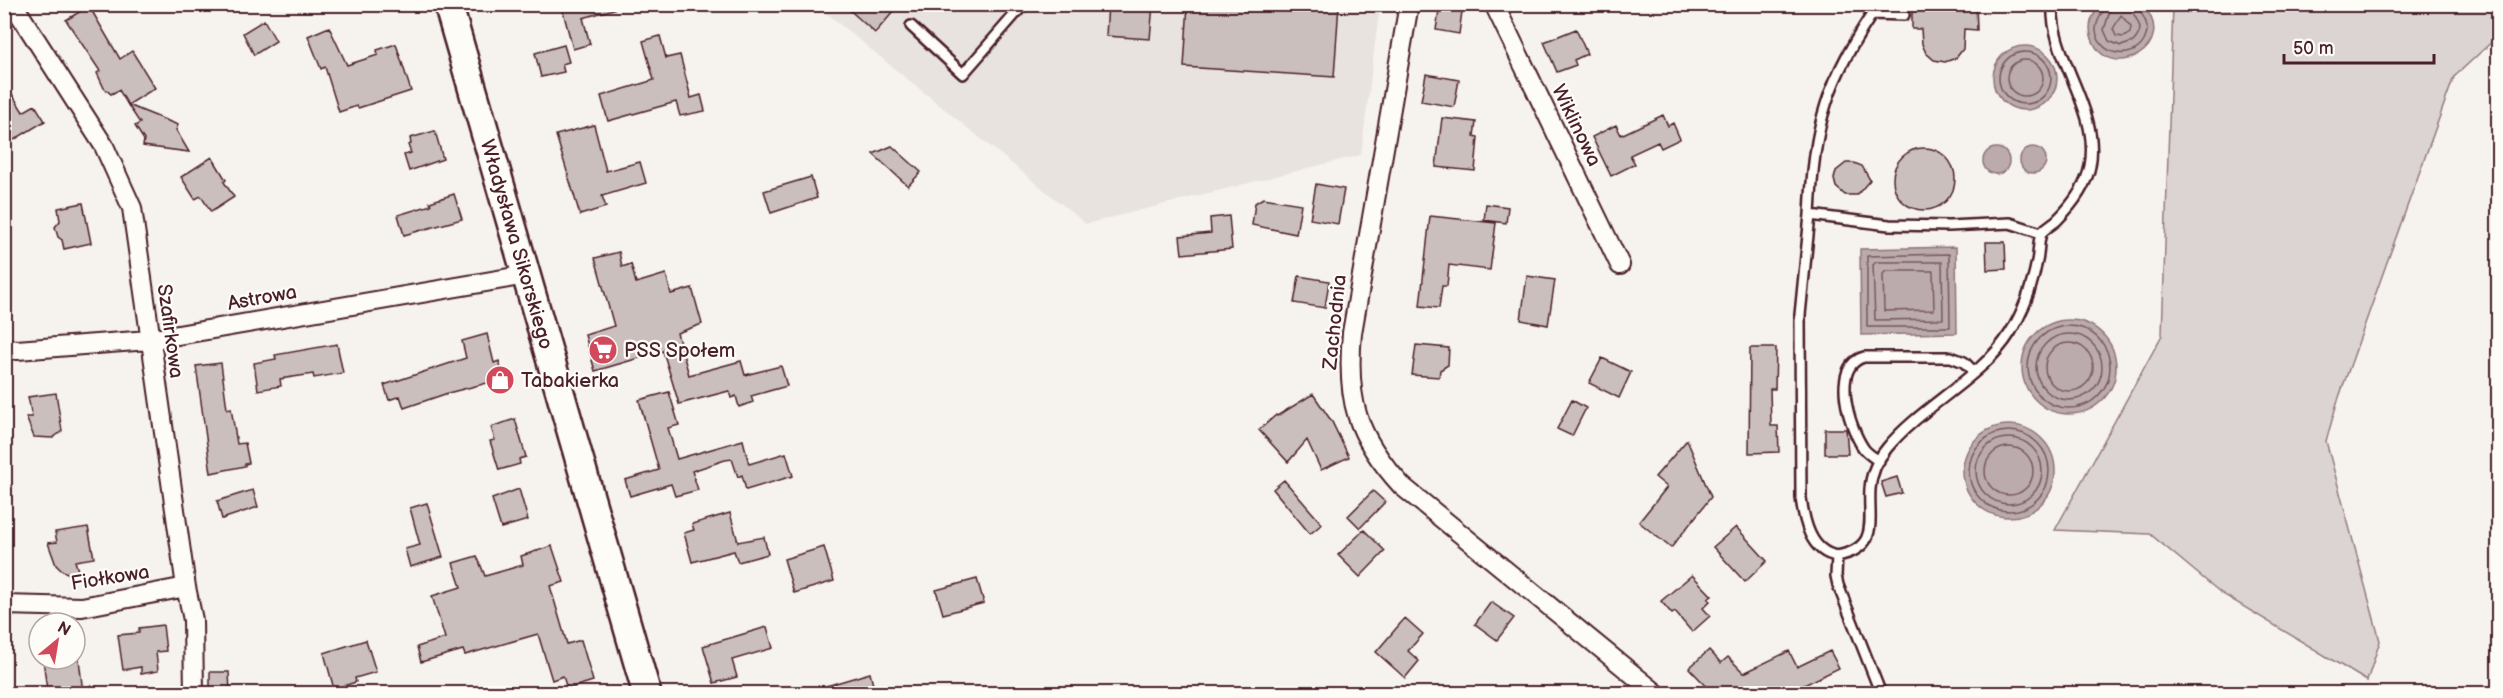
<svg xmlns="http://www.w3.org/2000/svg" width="2503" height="698" font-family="'Balsamiq Sans',sans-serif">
<rect width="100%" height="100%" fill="#f6f3ef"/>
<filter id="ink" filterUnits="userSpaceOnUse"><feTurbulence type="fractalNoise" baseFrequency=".0167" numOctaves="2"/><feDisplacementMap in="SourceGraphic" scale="12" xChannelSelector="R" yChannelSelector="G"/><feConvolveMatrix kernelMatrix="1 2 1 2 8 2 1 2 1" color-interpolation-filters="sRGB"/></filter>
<g filter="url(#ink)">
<!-- built -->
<path fill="#e9e3e0" d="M816 5H1380L1361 155 1086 224Z"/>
<!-- green -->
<path fill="#dcd4d2" stroke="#937a7e" stroke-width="1.5" d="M2173 5H2498V36L2454 77 2382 276 2337 403 2326 441 2380 641 2367 681 2221 593 2150 534 2055 530 2162 335Z"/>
<!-- water -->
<path fill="#bbabac" stroke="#8e7378" stroke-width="1.5" d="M2101 5H2142C2182 45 2109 86 2092 39 2087 25 2092 15 2101 5Z
M1993 78a32 32 0 1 1 64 0a32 32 0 1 1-64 0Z
M2020 160a13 13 0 1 1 26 0a13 13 0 1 1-26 0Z
M1983 161a13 13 0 1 1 26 0a13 13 0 1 1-26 0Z
M1956 247 1957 333 1861 335 1860 249Z
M2022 367a47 47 0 1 1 94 0a47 47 0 1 1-94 0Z
M1963 471a46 46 0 1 1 92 0a46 46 0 1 1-92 0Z"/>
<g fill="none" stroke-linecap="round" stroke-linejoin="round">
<!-- shore -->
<path stroke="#77575f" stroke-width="1.5" d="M2105 4C2104 14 2095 20 2096 31 2100 61 2145 61 2147 30 2148 19 2139 14 2138 4
M2112 4 2104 30 2109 41 2121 46 2133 42C2149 25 2132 21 2131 4
M2121 15 2131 27 2130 33 2124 37 2116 36 2113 29Z
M1999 78a26 26 0 1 1 52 0a26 26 0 1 1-52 0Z
M2007 78a18 18 0 1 1 36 0a18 18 0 1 1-36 0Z
M1949 254 1950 327H1867V256Z
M1876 262H1942L1943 319 1875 320 1873 265Z
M1886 271H1933L1934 310 1884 311 1883 274Z
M2028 367a41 41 0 1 1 82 0a41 41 0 1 1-82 0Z
M2036 367a33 33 0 1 1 66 0a33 33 0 1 1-66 0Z
M2045 367a24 24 0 1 1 48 0a24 24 0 1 1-48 0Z
M1969 471a40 40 0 1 1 80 0a40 40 0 1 1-80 0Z
M1976 471a33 33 0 1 1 66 0a33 33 0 1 1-66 0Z
M1985 471a24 24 0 1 1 48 0a24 24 0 1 1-48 0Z"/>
</g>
<!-- building -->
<path fill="#cbbfbe" stroke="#4a1f2b" stroke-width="1.5" d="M561 4H613L614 9 583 18 590 44 573 49Z
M843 4H900L875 33Z
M1108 4H1153L1150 39 1106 36Z
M1188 4H1339L1334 77 1184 67Z
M1440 4H1463L1459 34 1436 30Z
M1912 4H1976L1977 30 1964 29 1963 49 1956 58 1945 62 1934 60 1926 53 1922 44 1921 29H1912Z
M89 6 120 59 132 51 155 88 128 105 119 90 111 94 104 88 97 73 100 71 66 20Z
M264 20 276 41 254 55 243 33Z
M329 27 347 65 378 55 377 50 396 44 411 91 358 108 357 106 339 112 325 67 321 69 308 36Z
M1576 29 1587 54 1574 60 1576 65 1557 72 1544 42Z
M660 36 666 58 680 55 691 98 701 95 705 111 680 116 676 102 608 121 601 96 654 80 643 41Z
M564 45 569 62 562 64 564 72 541 77 535 53Z
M1426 74 1459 80 1454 107 1421 101Z
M4 81 23 112 35 105 45 121 4 146Z
M128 105 178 125 176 130 189 152 143 146 144 140 135 126 140 123Z
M1663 115 1668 126 1673 123 1680 139 1661 148 1658 142 1630 155 1635 164 1611 176 1592 137 1616 125 1621 135Z
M1442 118 1476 122 1474 136 1478 137 1475 171 1436 167Z
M594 125 606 171 640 162 646 183 602 196 606 207 580 215 556 135Z
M435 131 443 159 409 171 404 155 411 153 408 145 411 144 410 138Z
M892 146 921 172 908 186 873 154Z
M1893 179a31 31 0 1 1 62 0a31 31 0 1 1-62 0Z
M212 157 226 180 224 182 234 197 211 212 201 196 195 199 181 177Z
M1846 163H1854L1862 166 1870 180 1857 195H1845L1836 187 1834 179 1836 171Z
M811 177 817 198 771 213 764 191Z
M1316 184 1344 189 1338 224 1310 219Z
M454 194 462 219 404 235 398 215 431 205 430 202Z
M1263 198 1301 204 1296 234 1252 225 1255 203Z
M83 203 91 243 64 249 62 240 58 237 55 227 60 221 58 208Z
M1486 204 1508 207 1506 223 1484 220Z
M1229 216 1232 249 1182 254 1180 236 1211 233 1210 218Z
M1430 216 1496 223 1490 270 1449 265 1447 286H1442L1439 308 1420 306Z
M1986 242H2005L2006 269 1987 270Z
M619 252 622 267 631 264 636 283 666 274 671 294 692 288 702 324 677 333 689 375 741 361 745 375 781 366 787 386 751 396 753 402 739 407 736 396 731 398 729 391 679 404 663 351 595 371 585 335 614 326 595 258Z
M1299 276 1329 281 1325 308 1294 303Z
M1527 276 1555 280 1548 325 1521 320Z
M487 334 494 363 499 361 503 379 448 393 404 408 400 396 389 400 384 385 466 358 462 341Z
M337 344 343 373 314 378 313 374 280 379 281 386 258 390 254 363 276 359 275 355Z
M1416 345 1449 348 1448 365 1440 370 1439 377 1412 375Z
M1750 348H1776L1775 389H1770L1771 426H1778L1779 452 1749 453Z
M1602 358 1631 372 1619 398 1589 383Z
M221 363 227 409 231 408 237 444 245 443 249 463 245 464V466L211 473 196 366Z
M669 392 679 425 668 428 677 459 743 440 749 464 786 453 793 476 746 490 742 475 738 477 732 459 725 460 692 471 698 490 675 496 671 484 630 496 625 480 659 470 639 400Z
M56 393 62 431 53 438 34 437 26 417H32L28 397Z
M1313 394 1332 422 1349 457 1321 470 1307 440 1288 462 1259 430 1276 415 1277 416Z
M1572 400 1586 408 1572 436 1557 429Z
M515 419 526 457 519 459 520 464 499 470 490 441 495 440 491 427Z
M1825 429H1846L1848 454H1825Z
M1687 440 1711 497 1671 548 1639 522 1667 487 1655 477Z
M1897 477 1902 493 1886 497 1881 482Z
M1284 480 1322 524 1310 534 1273 489Z
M519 489 528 520 501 528 492 499Z
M253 490 258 507 222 519 217 501Z
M1373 491 1385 502 1360 528 1348 516Z
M427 503 443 557 410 567 405 549 420 545 410 508Z
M730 513 738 542 764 537 768 554 738 562 734 551 692 562 684 533 694 530 692 524Z
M88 527 94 558 75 561 81 580 61 570 56 565 48 543 57 542 55 532Z
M1736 527 1767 561 1745 582 1713 547Z
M1364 530 1385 551 1360 577 1338 555Z
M552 546 564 582 550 586 567 644 581 640 593 681 567 689 563 676 552 680 538 634 465 655 463 650 421 662 417 647 445 638 432 596 461 587 453 563 477 556 485 576 523 565 521 556Z
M824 547 834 581 794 593 784 559Z
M1692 575 1712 596 1708 599 1710 601 1703 608 1710 616 1692 632 1675 612 1672 614 1661 601Z
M977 579 984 603 943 614 936 590Z
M1491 602 1514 618 1497 640 1475 624Z
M1405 618 1423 634 1408 651 1419 661 1405 678 1376 652Z
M163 625 166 651 156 652 158 671 141 674V667L123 670 118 635 139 633V628Z
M767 627 773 648 732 660 737 677 714 683 703 646Z
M366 640 376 672 355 678 356 682 334 689 324 653Z
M1709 650 1721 663 1728 657 1744 673 1789 651 1797 667 1830 651 1839 668 1788 693H1713L1689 668Z
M43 659H79L83 693H65L64 688 47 690Z
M210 672H229L230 693H210Z
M870 673 875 693H817L816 689Z"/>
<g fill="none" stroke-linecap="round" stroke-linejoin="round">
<!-- service casing -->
<g stroke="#4a1f2b" stroke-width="14">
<path id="service" d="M1879 4C1826 80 1814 124 1810 215L1889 225 1949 226 2010 223 2041 233
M1872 14 1904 15
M911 26 963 74 1024 4
M1810 215 1800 315 1801 498C1804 520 1810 552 1837 556
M1879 461C1873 457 1868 454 1864 449 1849 428 1830 366 1864 357H1951L1964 362 1973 371
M1881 694 1838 585 1836 576 1837 556C1880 548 1868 521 1870 489 1871 474 1878 459 1887 448 1920 407 1983 377 2010 333 2024 311 2032 287 2037 261 2039 253 2038 242 2041 234 2043 229 2053 224 2057 220 2072 205 2086 187 2090 166 2101 108 2049 57 2053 4"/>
</g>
<!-- minor casing -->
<g stroke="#4a1f2b" stroke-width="22">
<path id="minor" d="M13 4 104 146 132 208 186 587 193 620 194 694
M1409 4 1352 333C1346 400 1356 436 1402 486L1657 694
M1494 4 1620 265
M4 348 17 350 149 340 526 275
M4 605 82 607 186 587"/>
</g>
<!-- secondary casing -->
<g stroke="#4a1f2b" stroke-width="32">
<g id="secondary">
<path id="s1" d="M448 4 647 694"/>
</g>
</g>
<!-- service -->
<use href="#service" stroke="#fdfcf7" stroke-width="9"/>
<!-- minor -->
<use href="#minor" stroke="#fdfcf7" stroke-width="18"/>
<!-- secondary -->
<use href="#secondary" stroke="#fdfcf7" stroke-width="27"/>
</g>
</g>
<!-- icons -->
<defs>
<g id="supermarket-disc" transform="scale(1.5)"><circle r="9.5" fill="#d1495b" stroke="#fdfcf7"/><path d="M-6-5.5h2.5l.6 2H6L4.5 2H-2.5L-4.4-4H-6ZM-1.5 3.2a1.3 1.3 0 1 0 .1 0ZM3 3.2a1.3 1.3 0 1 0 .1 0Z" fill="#fff"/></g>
<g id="shop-disc" transform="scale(1.5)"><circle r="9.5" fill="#d1495b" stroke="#fdfcf7"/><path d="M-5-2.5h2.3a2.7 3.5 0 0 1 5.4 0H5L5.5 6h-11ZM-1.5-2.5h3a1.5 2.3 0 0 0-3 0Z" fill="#fff"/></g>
</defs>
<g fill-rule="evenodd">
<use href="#supermarket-disc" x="603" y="350"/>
<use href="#shop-disc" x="500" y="380"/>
</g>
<g text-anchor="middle" stroke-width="4.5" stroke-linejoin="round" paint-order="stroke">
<!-- street labels -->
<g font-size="20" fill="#4a1f2b" stroke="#fdfcf7">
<text transform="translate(1577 125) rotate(64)" y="7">Wiklinowa</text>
<text dy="7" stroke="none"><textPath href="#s1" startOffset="250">Władysława Sikorskiego</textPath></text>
<text transform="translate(262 297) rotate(-10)" y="7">Astrowa</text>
<text transform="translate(1334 322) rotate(-84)" y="7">Zachodnia</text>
<text transform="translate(171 331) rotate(82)" y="7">Szafirkowa</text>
<text transform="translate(110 577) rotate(-9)" y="7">Fiołkowa</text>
</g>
<!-- poi labels -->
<g font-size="20" fill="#4a1f2b" stroke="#fdfcf7" text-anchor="start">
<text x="624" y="357">PSS Społem</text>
<text x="521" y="387">Tabakierka</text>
</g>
</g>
<!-- margin -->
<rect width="2503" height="698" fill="none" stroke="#fdfcf7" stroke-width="24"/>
<rect x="12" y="12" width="2479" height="674" fill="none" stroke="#4a1f2b" stroke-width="2" filter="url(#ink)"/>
<!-- north arrow -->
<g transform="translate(57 641) rotate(30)"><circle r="28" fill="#fdfcf7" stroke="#b5a4a5" stroke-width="1.5"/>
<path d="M0-4.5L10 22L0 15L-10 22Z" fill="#d1495b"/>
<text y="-9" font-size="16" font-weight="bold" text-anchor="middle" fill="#4a1f2b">N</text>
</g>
<!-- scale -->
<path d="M2284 54v9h150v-9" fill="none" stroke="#4a1f2b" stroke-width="3"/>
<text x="2293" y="54" font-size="18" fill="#4a1f2b" stroke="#fdfcf7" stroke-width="4.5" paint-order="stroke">50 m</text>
</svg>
